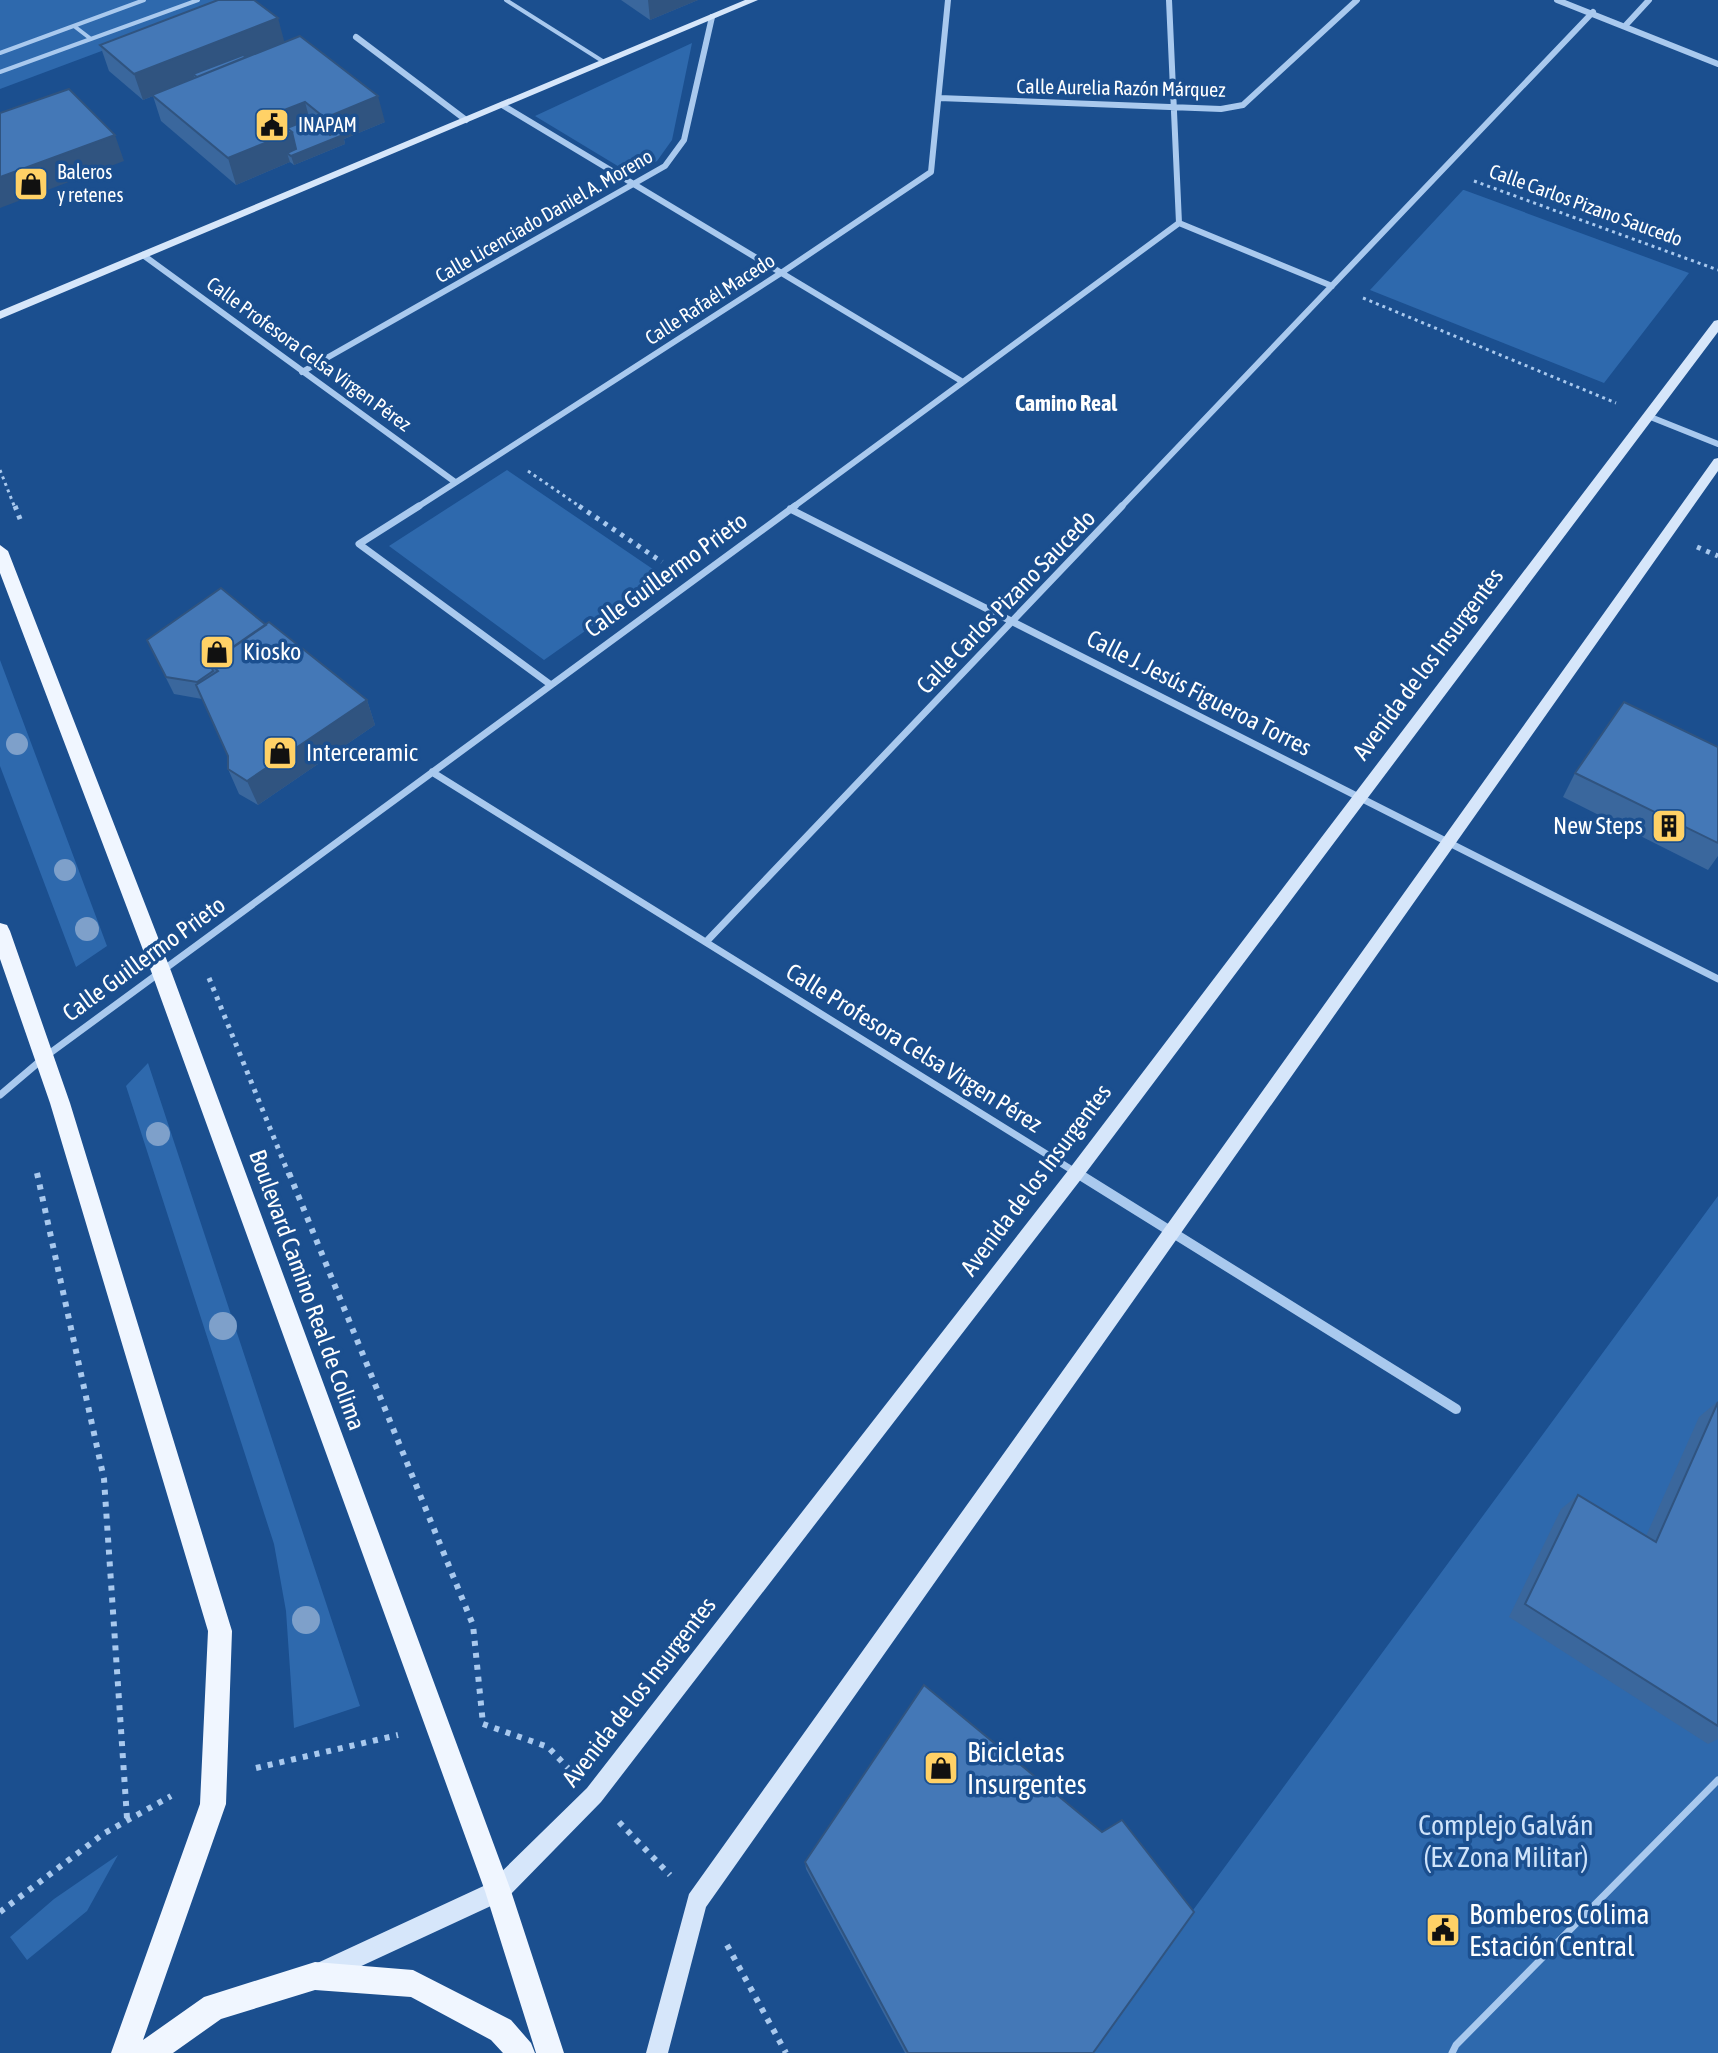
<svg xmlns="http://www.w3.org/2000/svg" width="1718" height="2053" font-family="'Asap Condensed',sans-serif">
<rect width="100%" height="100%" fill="#1b4f8f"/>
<!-- green -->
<path fill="#2e69ad" d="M0 0H238L0 89Z
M692 43 672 140 657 161 631 174 535 116Z
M1463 190H1464L1689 273 1604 383 1370 290Z
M507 470 663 576 544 660 389 546Z
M0 660 107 946 76 967 0 766Z
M148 1063 360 1706 294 1728 286 1611 274 1544 126 1086Z
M1718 1196V2053H1088Z
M118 1855 87 1911 27 1960 10 1937 54 1899Z"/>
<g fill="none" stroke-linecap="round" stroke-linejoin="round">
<!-- path-far2 -->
<path stroke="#a9c9ee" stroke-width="3" stroke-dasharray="3 4" stroke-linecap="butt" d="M1474 181 1718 270
M1363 298 1616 403
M0 470 15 508
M528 471 582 508"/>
<!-- path-far1 -->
<path stroke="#a9c9ee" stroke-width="5" stroke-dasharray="4 6" stroke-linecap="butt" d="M15 506 22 524
M579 506 662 562
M1697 547 1718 556
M209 978 289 1175"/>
<!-- path -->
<path stroke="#a9c9ee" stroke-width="6" stroke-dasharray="5 7" stroke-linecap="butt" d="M37 1173 104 1479 127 1818
M289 1173 473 1625 483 1724
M483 1724 548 1747 568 1768
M256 1768 398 1735
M619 1822 670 1875
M0 1912 103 1834 171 1796
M727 1945 786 2053"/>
<!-- lane-far1 -->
<path stroke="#a9c9ee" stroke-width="4" d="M506 0 604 62
M74 26 91 39
M0 53 144 0
M0 72 198 0"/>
<!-- lane -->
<path stroke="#a9c9ee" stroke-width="7" d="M1452 2053 1456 2045 1718 1780"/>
<!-- street-far2 -->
<path stroke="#a9c9ee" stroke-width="6" d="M1169 0 1179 223
M1557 0 1718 64
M1625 26 1649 0
M356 37 466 120
M939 98 1221 109 1243 105 1357 0
M502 105 963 382
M1179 223 1332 286
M143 255 455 482
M302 372 665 166 684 140 712 17
M1648 416 1718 444
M416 508 781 273 931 172 948 0
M792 508 1179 223
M1120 508 1593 12"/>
<!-- street-far1 -->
<path stroke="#a9c9ee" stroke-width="7" d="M419 506 359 544 551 685
M790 509 1718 979
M432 772 1080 1175
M706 942 1122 506
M0 1095 46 1056 795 506"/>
<!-- street -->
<path stroke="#a9c9ee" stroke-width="10" d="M1077 1173 1456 1409"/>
<!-- secondary -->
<path fill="#d6e6fa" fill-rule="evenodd" d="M745 0H758L0 319V311Z
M1718 320V332L1082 1178 601 1802 506 1899 329 1981 321 1984 313 1981 310 1973 313 1965 490 1883 587 1788 1070 1168 1714 321Z
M1718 458V471L706 1907 668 2053H646L689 1894 1714 459Z"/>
<!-- primary -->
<path fill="#f0f6ff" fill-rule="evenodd" d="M0 545 8 551 171 971 511 1891 564 2053H536L485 1891 151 971 0 573Z
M0 923 7 925 10 931 70 1103 232 1631 226 1804 143 2040 204 1997 315 1962 413 1970 511 2020 531 2043 535 2053H503L491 2040 411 1997 315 1990 221 2019 173 2053H111L200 1804 208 1631 50 1103 0 959Z"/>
</g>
<!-- trees -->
<g fill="#7ea0ca">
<circle cx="17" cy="744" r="11"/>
<circle cx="65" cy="870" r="11"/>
<circle cx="87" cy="929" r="12"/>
<circle cx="158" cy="1134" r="12"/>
<circle cx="223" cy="1326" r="14"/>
<circle cx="306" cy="1620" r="14"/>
</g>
<!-- wall -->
<path fill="#3a679d" d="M621 0H698L650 20Z
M285 42 385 122 344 139 345 144 294 165 290 162 236 185 161 121 153 96 143 100 109 71 100 45Z
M266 625 367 700 375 725 258 805 239 794 228 769V756L202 699 174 694 147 640Z
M1718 747V856L1708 870 1563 797 1575 773Z
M1718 1401V1739L1708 1744 1509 1617 1561 1509 1578 1495 1646 1536 1699 1417Z
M805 1862 1093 2053H905L806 1869Z"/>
<!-- shaded-wall -->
<path fill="#305480" d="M648 0H698L650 20Z
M278 18 285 44 198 78 193 74 195 79 143 100 134 74Z
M378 96 385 122 344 139 345 144 294 165 291 156 287 153 290 162 236 185 228 158 271 115 305 102 312 128 331 139 325 118Z
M115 135 124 161 0 208V177Z
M367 700 375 725 258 805 247 781Z"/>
<!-- building -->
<path fill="#4478b7" stroke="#305480" stroke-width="2" d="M218 0H254L278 18 134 74 100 45Z
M300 36 378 96 325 118 305 102 271 115 292 132 228 158 152 95Z
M243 55 246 57 197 77 193 74Z
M69 89 115 135 0 177V113Z
M310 119 330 135 338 131 343 135 291 156 287 153 296 149 292 132 287 128Z
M221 588 266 625 210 663 213 671 197 682 166 677 147 640Z
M269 622 367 700 247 781 228 769V756L196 685 218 671 210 663Z
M1624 702 1718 747V843L1575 773Z
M1718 1402V1726L1525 1604 1578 1495 1656 1542Z
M924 1685 1102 1832 1122 1820 1194 1912 1093 2053H908L805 1862Z"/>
<!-- icons -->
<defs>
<g id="civic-square" transform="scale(1.8)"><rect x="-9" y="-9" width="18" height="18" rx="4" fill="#ffd166" stroke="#1b4f8f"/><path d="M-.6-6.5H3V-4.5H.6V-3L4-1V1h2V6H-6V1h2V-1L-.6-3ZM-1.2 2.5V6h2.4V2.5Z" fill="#111"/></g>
<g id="shop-square" transform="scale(1.8)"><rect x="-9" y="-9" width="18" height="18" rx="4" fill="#ffd166" stroke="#1b4f8f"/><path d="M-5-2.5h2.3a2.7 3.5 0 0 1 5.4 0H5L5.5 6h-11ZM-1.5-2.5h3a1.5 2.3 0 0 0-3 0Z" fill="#111"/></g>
<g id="building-square" transform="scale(1.8)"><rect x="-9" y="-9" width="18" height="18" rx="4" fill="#ffd166" stroke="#1b4f8f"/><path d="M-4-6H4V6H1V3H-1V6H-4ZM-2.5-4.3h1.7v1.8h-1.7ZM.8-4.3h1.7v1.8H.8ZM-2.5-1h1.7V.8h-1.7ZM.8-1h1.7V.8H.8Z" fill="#111"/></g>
</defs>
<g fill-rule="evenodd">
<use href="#civic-square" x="272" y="125"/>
<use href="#shop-square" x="31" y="184"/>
<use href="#shop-square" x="217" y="652"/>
<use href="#shop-square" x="280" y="753"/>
<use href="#building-square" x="1669" y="826"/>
<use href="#shop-square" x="941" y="1768"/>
<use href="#civic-square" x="1443" y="1930"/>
</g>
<g text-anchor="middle" stroke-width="7" stroke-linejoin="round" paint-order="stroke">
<!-- far-street labels -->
<g font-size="20" fill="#fff" stroke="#1b4f8f">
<text transform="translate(1121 88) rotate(1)" y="7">Calle Aurelia Razón Márquez</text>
<text transform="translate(1586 205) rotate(20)" y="7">Calle Carlos Pizano Saucedo</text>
<text transform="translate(544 216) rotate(-30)" y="7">Calle Licenciado Daniel A. Moreno</text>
<text transform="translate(710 299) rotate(-33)" y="7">Calle Rafaél Macedo</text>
<text transform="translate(309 354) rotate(36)" y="7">Calle Profesora Celsa Virgen Pérez</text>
</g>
<!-- far-poi labels -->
<g font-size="20" fill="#fff" stroke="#1b4f8f" text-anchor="start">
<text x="298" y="132">INAPAM</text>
<text x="57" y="179">Baleros<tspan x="57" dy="23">y retenes</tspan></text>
</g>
<!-- far-neighbourhood labels -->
<g font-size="22" font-weight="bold" fill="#fff" stroke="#1b4f8f">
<text x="1066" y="411">Camino Real</text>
</g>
<!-- street labels -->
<g font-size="24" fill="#fff" stroke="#1b4f8f">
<text transform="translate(666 575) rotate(-36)" y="8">Calle Guillermo Prieto</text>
<text transform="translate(1006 602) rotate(-46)" y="8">Calle Carlos Pizano Saucedo</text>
<text transform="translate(1428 664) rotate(-53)" y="8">Avenida de los Insurgentes</text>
<text transform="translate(1199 693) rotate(27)" y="8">Calle J. Jesús Figueroa Torres</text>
<text transform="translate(144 959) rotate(-36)" y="8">Calle Guillermo Prieto</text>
<text transform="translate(914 1048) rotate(32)" y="8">Calle Profesora Celsa Virgen Pérez</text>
<text transform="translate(1036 1180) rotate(-53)" y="8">Avenida de los Insurgentes</text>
<text transform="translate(307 1290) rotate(70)" y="8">Boulevard Camino Real de Colima</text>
<text transform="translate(639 1692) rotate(-52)" y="8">Avenida de los Insurgentes</text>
</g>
<!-- poi labels -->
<g font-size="24" fill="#fff" stroke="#1b4f8f" text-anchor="start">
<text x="243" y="660">Kiosko</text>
<text x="306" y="761">Interceramic</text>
<text x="1643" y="834" text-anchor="end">New Steps</text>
</g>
<!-- near-poi labels -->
<g font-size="28" fill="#fff" stroke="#1b4f8f" text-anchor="start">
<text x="967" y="1762">Bicicletas<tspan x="967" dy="32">Insurgentes</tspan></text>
<text x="1469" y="1924">Bomberos Colima<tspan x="1469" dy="32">Estación Central</tspan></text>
</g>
<!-- near-park labels -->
<g font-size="28" fill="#cfe3fa" stroke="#1b4f8f">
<text x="1506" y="1835">Complejo Galván<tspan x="1506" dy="32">(Ex Zona Militar)</tspan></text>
</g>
</g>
</svg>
